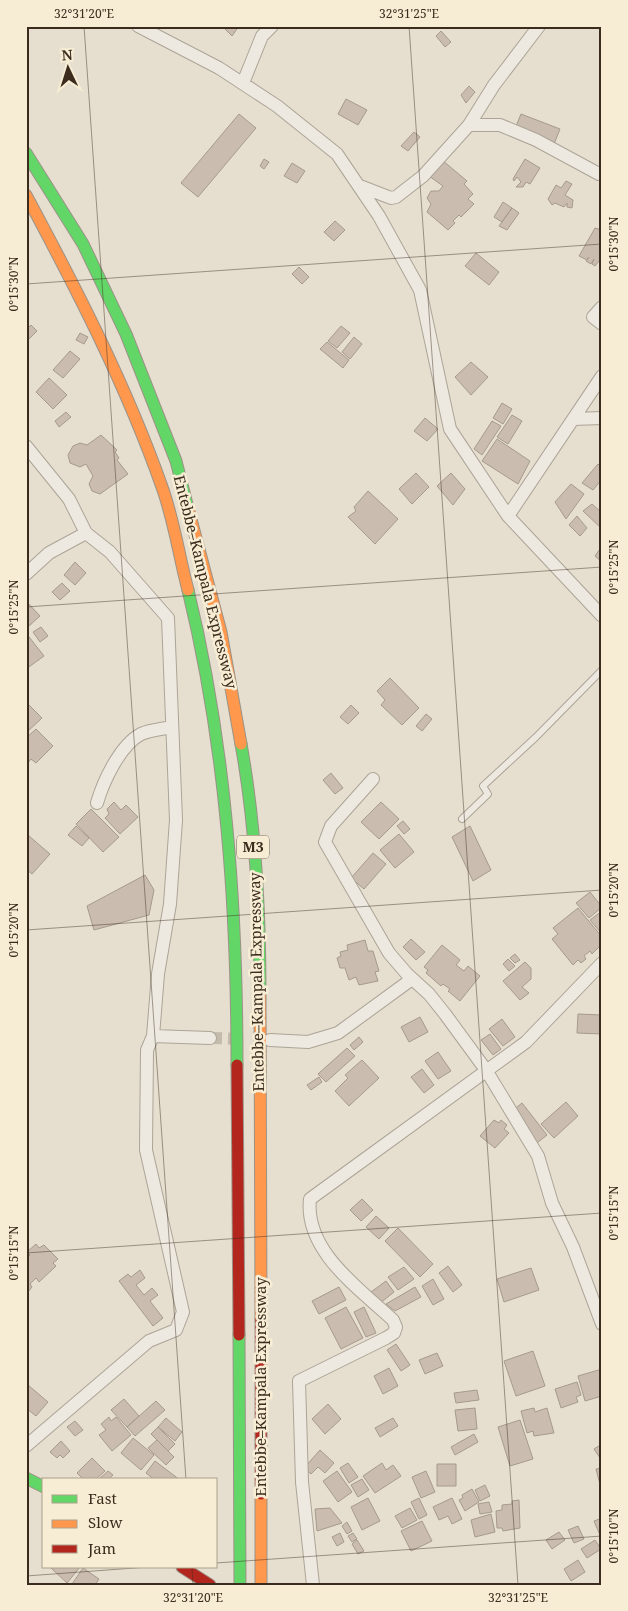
<svg xmlns="http://www.w3.org/2000/svg" width="628" height="1611" font-family="'Noto Serif',serif">
<rect width="100%" height="100%" fill="#e6dfcf"/>
<!-- building -->
<path fill="#cabdaf" stroke="#a69a8e" d="M222 26H239L232 36Z
M441 31 451 42 445 47 436 36Z
M469 86 475 92 466 103 461 95Z
M346 99 367 110 358 125 338 114Z
M239 114 256 128 198 197 181 183Z
M521 114 560 129 554 144 547 152 512 136Z
M414 132 420 137 408 151 401 146Z
M264 159 269 162 264 169 260 166Z
M525 159 540 168 530 184 526 182 523 187H516L521 182 517 177 514 181 513 179Z
M442 160 467 181 464 184 473 194 468 199 474 204 461 217 459 215 453 221 455 223 448 230 427 212 431 204 427 198 431 191H439L443 186 429 176Z
M292 163 305 171 297 183 284 176Z
M566 181 572 184 565 195 573 200 572 208 567 207V203L564 207 555 203 552 205 548 199 556 185 561 188Z
M503 202 512 208 502 222 494 217Z
M512 208 519 213 507 230 499 226Z
M335 221 345 230 334 241 324 232Z
M595 228 602 230V262L599 261 595 266 592 264 594 259 591 264 586 261 589 257 587 260 579 256Z
M476 253 499 272 489 285 465 266Z
M299 267 309 277 302 284 292 274Z
M31 325 37 331 28 340 26 330Z
M341 326 350 333 337 348 328 341Z
M80 333 88 337 84 344 76 340Z
M354 337 362 344 350 359 342 352Z
M327 342 349 360 343 368 320 349Z
M70 351 80 359 63 378 53 370Z
M471 362 488 377 471 395 455 377Z
M49 378 67 395 53 409 36 392Z
M502 403 512 409 503 424 493 418Z
M66 412 71 417 59 427 55 421Z
M512 415 522 421 508 444 497 437Z
M425 418 438 429 427 441 414 431Z
M492 421 501 426 482 455 474 449Z
M101 435 117 450 115 452 119 458 117 460 128 474 100 494 92 491 89 484 93 476 86 464 80 467 70 463 68 455 73 446 80 443 87 445Z
M497 439 530 461 518 484 482 461Z
M598 464 602 468V479L593 490 582 483Z
M416 473 429 487 412 504 399 489Z
M451 473 465 489 453 505 437 486Z
M571 484 584 494 566 519 555 502Z
M368 491 398 519 375 544 348 517 356 511 354 507Z
M592 504 602 513V529L583 511Z
M577 516 587 528 580 536 569 525Z
M602 546V562L595 556Z
M75 562 86 573 75 585 64 575Z
M62 583 70 591 60 600 52 592Z
M27 602 40 616 29 626 26 622Z
M41 627 48 636 40 642 33 632Z
M26 633 44 656 26 669Z
M390 678 419 708 402 725 381 705 385 700 377 691Z
M28 704 42 718 26 733V706Z
M351 705 359 713 348 724 340 717Z
M426 714 432 719 422 731 416 726Z
M36 729 53 746 36 763 31 759 28 763 26 738Z
M331 773 343 788 335 794 323 780Z
M114 802 121 810 126 805 138 817 120 834 105 818 109 814 107 809Z
M381 802 399 819 379 839 361 822Z
M91 809 119 837 103 852 76 824Z
M403 821 410 829 404 834 397 826Z
M76 826 89 838 82 846 68 835Z
M470 826 491 870 473 881 452 837Z
M399 834 414 852 395 868 380 850Z
M29 836 50 854 32 874 26 869V839Z
M373 853 386 864 364 889 351 878Z
M145 875 154 890 149 915 94 930 87 906Z
M590 892 602 907 589 918 576 903Z
M578 908 602 937V944L592 954 590 951 584 956 586 959 581 963 578 960 573 965 552 939 558 934 553 928Z
M602 911V934L590 920Z
M411 939 425 952 416 960 403 947Z
M365 940 368 951H373L379 971 375 972 378 981 359 985 356 977 349 980 345 968H340L337 958 341 956 340 952 348 950 347 945Z
M442 945 460 960 456 965 464 971 468 966 480 976 460 1001 448 991 450 989 443 984 441 986 426 973 428 970 424 967Z
M515 954 520 960 515 963 510 958Z
M508 959 515 966 509 971 503 964Z
M525 962 531 968V979L522 987 529 993 520 1000 503 981Z
M578 1014 602 1015V1034L577 1033Z
M420 1017 428 1032 409 1042 401 1027Z
M502 1019 515 1037 503 1046 489 1029Z
M490 1034 501 1049 493 1055 481 1040Z
M359 1037 363 1042 354 1050 350 1045Z
M347 1048 355 1056 326 1082 318 1074Z
M438 1052 451 1071 438 1079 425 1061Z
M362 1060 379 1078 349 1106 335 1091 348 1078 345 1075Z
M422 1069 434 1085 424 1093 411 1077Z
M319 1077 322 1082 311 1090 307 1085Z
M566 1102 578 1116 554 1138 541 1124Z
M522 1103 547 1135 537 1143 512 1111Z
M494 1120 499 1123 501 1120 507 1125 504 1129 509 1133 495 1148 480 1136Z
M362 1199 373 1210 361 1221 350 1210Z
M376 1216 389 1228 379 1239 366 1227Z
M398 1228 433 1264 420 1277 385 1241Z
M36 1244 39 1248 44 1245 58 1259 53 1263 56 1266 39 1282 36 1278 30 1284 32 1287 28 1292 26 1259 30 1255 27 1252Z
M448 1266 462 1285 453 1292 439 1273Z
M404 1267 414 1279 398 1290 388 1277Z
M531 1268 539 1290 504 1302 497 1279Z
M140 1270 145 1278 136 1285 144 1295 152 1288 158 1295 150 1301 163 1318 153 1326 119 1281 128 1274 131 1277Z
M433 1279 444 1299 433 1305 422 1286Z
M386 1281 394 1292 379 1304 371 1292Z
M339 1287 346 1300 319 1314 312 1301Z
M415 1287 421 1297 395 1311 386 1304Z
M346 1307 363 1338 341 1349 325 1318Z
M364 1307 376 1333 366 1337 354 1312Z
M396 1344 410 1365 401 1371 387 1350Z
M533 1351 545 1386 516 1396 504 1361Z
M437 1353 443 1366 425 1374 419 1360Z
M389 1368 398 1386 383 1394 374 1376Z
M602 1369V1396L585 1401 578 1376Z
M577 1382 581 1395 576 1397 578 1402 561 1408 555 1389Z
M28 1385 48 1402 36 1416 26 1408V1388Z
M477 1390 479 1400 456 1403 454 1393Z
M124 1399 139 1416 127 1427 111 1410Z
M156 1401 165 1410 135 1436 127 1427Z
M328 1404 341 1419 325 1434 312 1419Z
M475 1408 477 1429 458 1431 455 1410Z
M534 1408 535 1412 547 1408 554 1433 534 1436 533 1431 527 1433 521 1411Z
M109 1417 111 1421 116 1417 131 1435 112 1451 99 1435 106 1430 101 1424Z
M166 1418 182 1432 175 1441 158 1427Z
M393 1418 398 1426 380 1437 375 1428Z
M520 1420 533 1459 510 1466 498 1427Z
M75 1421 83 1430 75 1436 67 1427Z
M158 1427 175 1444 168 1451 151 1434Z
M474 1434 478 1442 455 1455 451 1447Z
M133 1438 154 1455 141 1470 121 1453Z
M157 1440 174 1457 166 1465 148 1448Z
M61 1441 70 1451 63 1458 60 1455 57 1458 50 1452Z
M602 1444V1461L594 1449Z
M320 1450 334 1463 325 1473 318 1467 311 1474 304 1468Z
M92 1458 105 1471 95 1480H84L77 1473Z
M155 1461 180 1480H155L146 1473Z
M348 1463 358 1477 349 1483 340 1468Z
M382 1463 386 1470 393 1465 401 1476 375 1493 363 1476Z
M437 1464H456V1486H437Z
M602 1468V1492L596 1469Z
M108 1471 113 1475 108 1480H98Z
M337 1471 352 1492 338 1502 323 1481Z
M426 1471 435 1492 421 1498 412 1477Z
M362 1479 369 1490 358 1497 351 1485Z
M485 1485 490 1496 480 1501 475 1490Z
M472 1489 479 1502 465 1511 459 1500 463 1498 462 1495Z
M368 1498 380 1521 362 1530 351 1507Z
M419 1498 427 1515 419 1519 411 1502Z
M452 1498 462 1519 452 1524 448 1516 439 1520 433 1507Z
M519 1500 520 1528 503 1531 502 1528H497L496 1511 502 1510V1505L512 1504V1501Z
M489 1502 492 1512 480 1514 478 1504Z
M330 1508 342 1523 317 1531 315 1509Z
M410 1508 417 1520 402 1528 395 1516Z
M491 1514 495 1532 475 1537 471 1520Z
M602 1518V1540L594 1521Z
M422 1521 432 1541 411 1551 401 1531Z
M347 1522 352 1531 347 1534 342 1526Z
M578 1526 584 1539 574 1543 568 1530Z
M559 1532 565 1540 552 1549 546 1540Z
M340 1533 344 1542 337 1546 332 1537Z
M353 1533 357 1539 352 1542 348 1536Z
M357 1540 364 1551 358 1554 352 1544Z
M595 1540 601 1549 587 1558 581 1549Z
M578 1560 585 1572 571 1581 564 1569Z
M50 1567H80L67 1583Z
M83 1568 99 1579 95 1585 72 1584Z"/>
<g fill="none" stroke-linecap="round" stroke-linejoin="round">
<!-- street-tunnel -->
<path stroke="#c4bbac" stroke-width="12" stroke-dasharray="12 6" stroke-linecap="butt" d="M210 1038 243 1039"/>
<!-- lane casing -->
<g stroke="#aba497" stroke-width="8">
<path id="lane" d="M462 819 488 794 483 786 536 737 602 670"/>
</g>
<!-- street casing -->
<g stroke="#aba497" stroke-width="14">
<path id="street" d="M138 26 219 68 277 106 337 154 379 216 420 290 450 429 508 516 602 616
M243 83 262 36 272 26
M469 125 494 85 539 26
M360 186 391 198 396 197 423 176 469 125H500L536 140 599 174
M602 307 593 317 602 324
M573 419 602 418
M26 446 69 499 86 533 110 552 168 618 176 820 170 904 158 974 153 1036
M508 516 602 376
M26 574 49 553 86 533
M373 779 331 826 325 842 389 953 407 974 429 994 445 1014 486 1070 538 1156 552 1203 573 1247 602 1324
M97 803C103 782 120 745 141 734 150 730 162 729 172 727
M270 1040 308 1042 338 1033 412 979
M26 1446 149 1341 176 1330 183 1312 146 1150 147 1050 153 1036 210 1038
M313 1585 302 1482 299 1381 386 1338 394 1333 396 1327 393 1320C360 1289 304 1251 310 1199L526 1042 602 963"/>
</g>
<!-- fast casing -->
<g stroke="#9b9388" stroke-width="13">
<path id="fast" d="M26 153 83 244 126 334 176 461 188 508
M188 590C226 746 237 905 237 1065
M241 744C255 821 260 913 260 993
M239 1335 240 1585
M26 1478 44 1487"/>
</g>
<!-- slow casing -->
<g stroke="#9b9388" stroke-width="13">
<path id="slow" d="M26 195C77 290 126 385 162 487 174 520 179 556 188 590
M188 508 221 632 241 744
M260 993 261 1319
M261 1494V1585"/>
</g>
<!-- jam casing -->
<g stroke="#9b9388" stroke-width="13">
<path id="jam" d="M237 1065 239 1335
M261 1319V1494
M182 1567 210 1585"/>
</g>
<!-- lane -->
<use href="#lane" stroke="#eee9e0" stroke-width="6"/>
<!-- street -->
<use href="#street" stroke="#eee9e0" stroke-width="12"/>
<!-- fast -->
<use href="#fast" stroke="#63d668" stroke-width="11"/>
<!-- slow -->
<use href="#slow" stroke="#ff974d" stroke-width="11"/>
<!-- jam -->
<use href="#jam" stroke="#b3261e" stroke-width="11"/>
</g>
<!-- ticks -->
<path fill="none" stroke="#3b2c1e" stroke-width="1" stroke-opacity="0.45" d="M84 26 186 1480M409 26 518 1585M26 284 602 244M26 607 602 567M26 930 602 890M26 1253 602 1213M216 1563 602 1536M192 1567 193 1585M26 1576 148 1567"/>
<g text-anchor="middle" stroke-width="5" stroke-linejoin="round" paint-order="stroke">
<!-- shield labels -->
<rect fill="#f7edd4" stroke="#736655" stroke-width="1" x="237" y="835.5" width="32" height="23" rx="4"/>
<g font-size="14" font-weight="bold" fill="#3b2c1e">
<text x="253" y="852">M3</text>
</g>
<!-- street labels -->
<g font-size="15" fill="#3b2c1e" stroke="#f7edd4">
<text transform="translate(205 582) rotate(76)" y="5">Entebbe–Kampala Expressway</text>
<text transform="translate(257 982) rotate(-91)" y="5">Entebbe–Kampala Expressway</text>
<text transform="translate(261 1387) rotate(-90)" y="5">Entebbe–Kampala Expressway</text>
</g>
</g>
<!-- border -->
<rect width="628" height="1611" fill="none" stroke="#f7edd4" stroke-width="55"/>
<!-- legend -->
<rect x="42" y="1478" width="175" height="90" fill="#f7edd4" stroke="#aca08b"/>
<rect x="52" y="1495" width="25" height="8" fill="#63d668" stroke="#aca08b"/>
<text x="88" y="1504" font-size="15" fill="#3b2c1e">Fast</text>
<rect x="52" y="1520" width="25" height="8" fill="#ff974d" stroke="#aca08b"/>
<text x="88" y="1528" font-size="15" fill="#3b2c1e">Slow</text>
<rect x="52" y="1545" width="25" height="8" fill="#b3261e" stroke="#aca08b"/>
<text x="88" y="1554" font-size="15" fill="#3b2c1e">Jam</text>
<!-- north arrow -->
<g transform="translate(68 68) rotate(356)" stroke="#f7edd4" stroke-width="4" paint-order="stroke">
<path d="M0-4L9 19L0 12L-9 19Z" fill="#3b2c1e"/>
<text y="-8" font-size="14" font-weight="bold" text-anchor="middle" fill="#3b2c1e">N</text>
</g>
<rect x="28" y="28" width="572" height="1556" fill="none" stroke="#3b2c1e" stroke-width="2"/>
<g font-size="12" text-anchor="middle" fill="#3b2c1e">
<text x="84" y="18">32°31'20"E</text>
<text x="409" y="18">32°31'25"E</text>
<text transform="translate(614 244) rotate(-90)" y="4">0°15'30"N</text>
<text transform="translate(14 284) rotate(-90)" y="4">0°15'30"N</text>
<text transform="translate(614 567) rotate(-90)" y="4">0°15'25"N</text>
<text transform="translate(14 607) rotate(-90)" y="4">0°15'25"N</text>
<text transform="translate(614 890) rotate(-90)" y="4">0°15'20"N</text>
<text transform="translate(14 930) rotate(-90)" y="4">0°15'20"N</text>
<text transform="translate(614 1213) rotate(-90)" y="4">0°15'15"N</text>
<text transform="translate(14 1253) rotate(-90)" y="4">0°15'15"N</text>
<text transform="translate(614 1536) rotate(-90)" y="4">0°15'10"N</text>
<text x="193" y="1602">32°31'20"E</text>
<text x="518" y="1602">32°31'25"E</text>
</g>
</svg>
